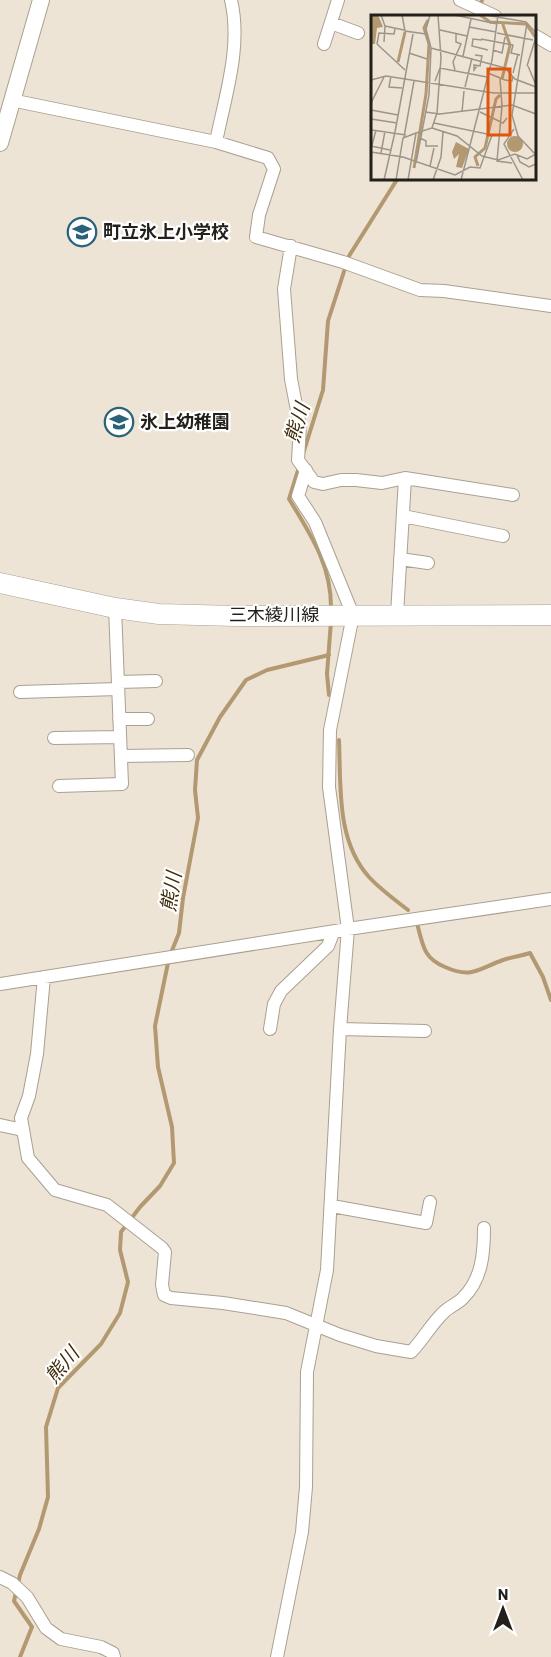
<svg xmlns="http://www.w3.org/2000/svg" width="551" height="1657" font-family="Barlow,'Noto Sans JP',sans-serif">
<rect width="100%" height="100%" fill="#eee4d5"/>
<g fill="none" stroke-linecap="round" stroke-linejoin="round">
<!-- stream -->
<path stroke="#b29971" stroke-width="4" d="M477 16 482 0
M303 454 323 390 328 321 349 256 398 178
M299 467 289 499C311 535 332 566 331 610
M329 695 327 674 331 621
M339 740C341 786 336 840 369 877 380 889 395 900 408 910
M418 927C423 947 425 959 445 967 472 979 478 969 503 960 512 957 521 956 530 953L543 977 551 1000
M20 1657 32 1627 14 1601 20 1575 39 1529 48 1497 46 1427 58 1388 101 1344 120 1313 128 1282 120 1250 121 1232 140 1207 160 1186 174 1163 172 1127 158 1067 155 1026 169 958 179 933 183 898 198 818 195 790 197 760 220 717 246 680 267 670 329 655"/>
<!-- street casing -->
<g stroke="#a9a091" stroke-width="14">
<path id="street" d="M460 0 495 16
M331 23 358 33
M534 35 551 45
M324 44 338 0
M11 100 216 142 268 158 274 169 259 215 256 237 343 262 420 290 444 291 551 306
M216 142C225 96 242 47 231 0
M291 246 284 289 291 379 300 426 298 460 314 482 323 484 341 480H356L382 483 405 478 513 495
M403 516 503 536
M400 559 428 563
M397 615 405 478
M118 682 156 681
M20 692 118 689
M119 719H148
M54 738 120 737
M121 756 188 755
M59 786 122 784 115 608
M44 977 37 1054 29 1096 21 1118 28 1158 55 1190 107 1205 162 1248 165 1252 162 1285 164 1295 171 1298 223 1303 286 1313 340 1335 376 1346 411 1352C423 1340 431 1324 444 1312 449 1307 457 1304 463 1298 482 1279 484 1254 484 1228
M0 984 348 929 551 899
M270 1029 274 1004 281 991 328 946 333 933
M340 1029 425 1031
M0 1125 23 1130
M332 1206 426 1223 430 1202
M0 1577 12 1583 27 1597 46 1628 61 1639 101 1647 113 1653 114 1657
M277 1657 302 1532 306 1487 307 1372 327 1270 340 1029 348 929 329 787 330 730 353 615 315 522 298 496 306 470"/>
</g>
<!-- secondary casing -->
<g stroke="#a9a091" stroke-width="18">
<path id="secondary" d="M0 143 41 0"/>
</g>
<!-- primary casing -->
<g stroke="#a9a091" stroke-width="21">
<path id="primary" d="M0 583 115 608 159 614 235 616 551 615"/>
</g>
<!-- street -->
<use href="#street" stroke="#fff" stroke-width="12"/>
<!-- secondary -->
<use href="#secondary" stroke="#fff" stroke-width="16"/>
<!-- primary -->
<use href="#primary" stroke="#fff" stroke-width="20"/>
</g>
<!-- icons -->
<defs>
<g id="school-ring" transform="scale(1.5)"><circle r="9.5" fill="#fff" stroke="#28637b" stroke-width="1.5"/><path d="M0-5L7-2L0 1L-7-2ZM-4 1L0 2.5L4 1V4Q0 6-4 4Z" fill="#28637b"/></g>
</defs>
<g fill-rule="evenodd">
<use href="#school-ring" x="82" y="232"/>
<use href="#school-ring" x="119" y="422"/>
</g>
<g text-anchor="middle" stroke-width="4.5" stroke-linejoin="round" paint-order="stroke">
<!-- poi labels -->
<g font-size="18" font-weight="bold" fill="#231f1a" stroke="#fff" text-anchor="start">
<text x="103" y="238">町立氷上小学校</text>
<text x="140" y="428">氷上幼稚園</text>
</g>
<!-- street labels -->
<g font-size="18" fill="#231f1a" stroke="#fff">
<text x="274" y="621">三木綾川線</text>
</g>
<!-- water labels -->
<g font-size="20" font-style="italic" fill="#3f2c0a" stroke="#fff">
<text transform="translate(297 423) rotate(-73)" y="7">熊川</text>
<text transform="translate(171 892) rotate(-81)" y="7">熊川</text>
<text transform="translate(62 1365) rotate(-50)" y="7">熊川</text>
</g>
</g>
<!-- overview -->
<g transform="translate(371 15)">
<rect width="165" height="165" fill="#eee4d5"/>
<path d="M0 0H7L12 12 6 13 4 29H1ZM136 129a8 8 0 1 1 16 0a8 8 0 1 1-16 0ZM85 127 98 134 91 153 85 152 88 139 83 144 81 137Z" fill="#b29971"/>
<path fill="none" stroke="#b29971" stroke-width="3" d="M109 0 119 7 155 9 165 23M131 7 139 30 131 64M27 47 34 17M107 151 104 142 114 133 125 84 129 80M43 153 55 79 58 29 53 13 57 5"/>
<path fill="none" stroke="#9d958a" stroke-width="1.5" d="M10 0 14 11 13 27M31 0 34 16 55 19M84 0 126 9M115 0 155 7 165 18M156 8 141 100 147 121 165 140M14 11 33 15M98 12 125 17M69 15 96 21M126 18 162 25M110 24 142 30 140 38 149 40M111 25 102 24 101 31 117 35M6 29 34 55M6 29 8 18 23 19 24 14M60 33 134 53 144 64 165 72M122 35 131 38 134 22M38 38 56 44M104 40 111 41 109 51 103 50V55L106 51M92 41 100 4M156 51 165 22M157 51 165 70M84 55 82 47 90 29 85 27V19M117 58 134 65 141 66 142 61M142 58 147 39M20 61 18 72 31 73M129 64 131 91 126 146 141 148M0 65 15 61 123 78H165M64 66 69 53 116 62M94 72 101 43M0 88 13 62M0 95 27 100M54 97 69 99 141 90 165 99M91 97 93 76M109 97 132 108 136 103M0 104 26 108M61 113 86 121 111 141 127 145 144 139 156 144 165 139M143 114 133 129 152 165M1 115 35 120M24 117 42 19M33 122 43 66M49 123 55 126V131H67M0 131 19 135M0 134 5 115M0 137 32 142 84 160 99 152 109 153 121 120 63 108M10 138 14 116M146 140 149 147 158 152 165 149M45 148 58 80 60 33 55 14 59 0M59 151 63 133M13 165 24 117M25 165 32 123 45 118M37 165 45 118 61 113 66 98 70 43 67 0M62 165 70 142 72 117M90 165 121 45 127 0"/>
<path fill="#de560d" fill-opacity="0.15" stroke="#de560d" stroke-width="3" d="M117 54H139V120H117Z"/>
<rect width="165" height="165" fill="none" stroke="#231f1a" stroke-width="3"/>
</g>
<!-- north arrow -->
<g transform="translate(503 1609)" stroke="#ffffff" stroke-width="4.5" paint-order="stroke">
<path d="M0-4.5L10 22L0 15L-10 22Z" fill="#231f1a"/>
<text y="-9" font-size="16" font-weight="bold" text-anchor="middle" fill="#231f1a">N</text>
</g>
</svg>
